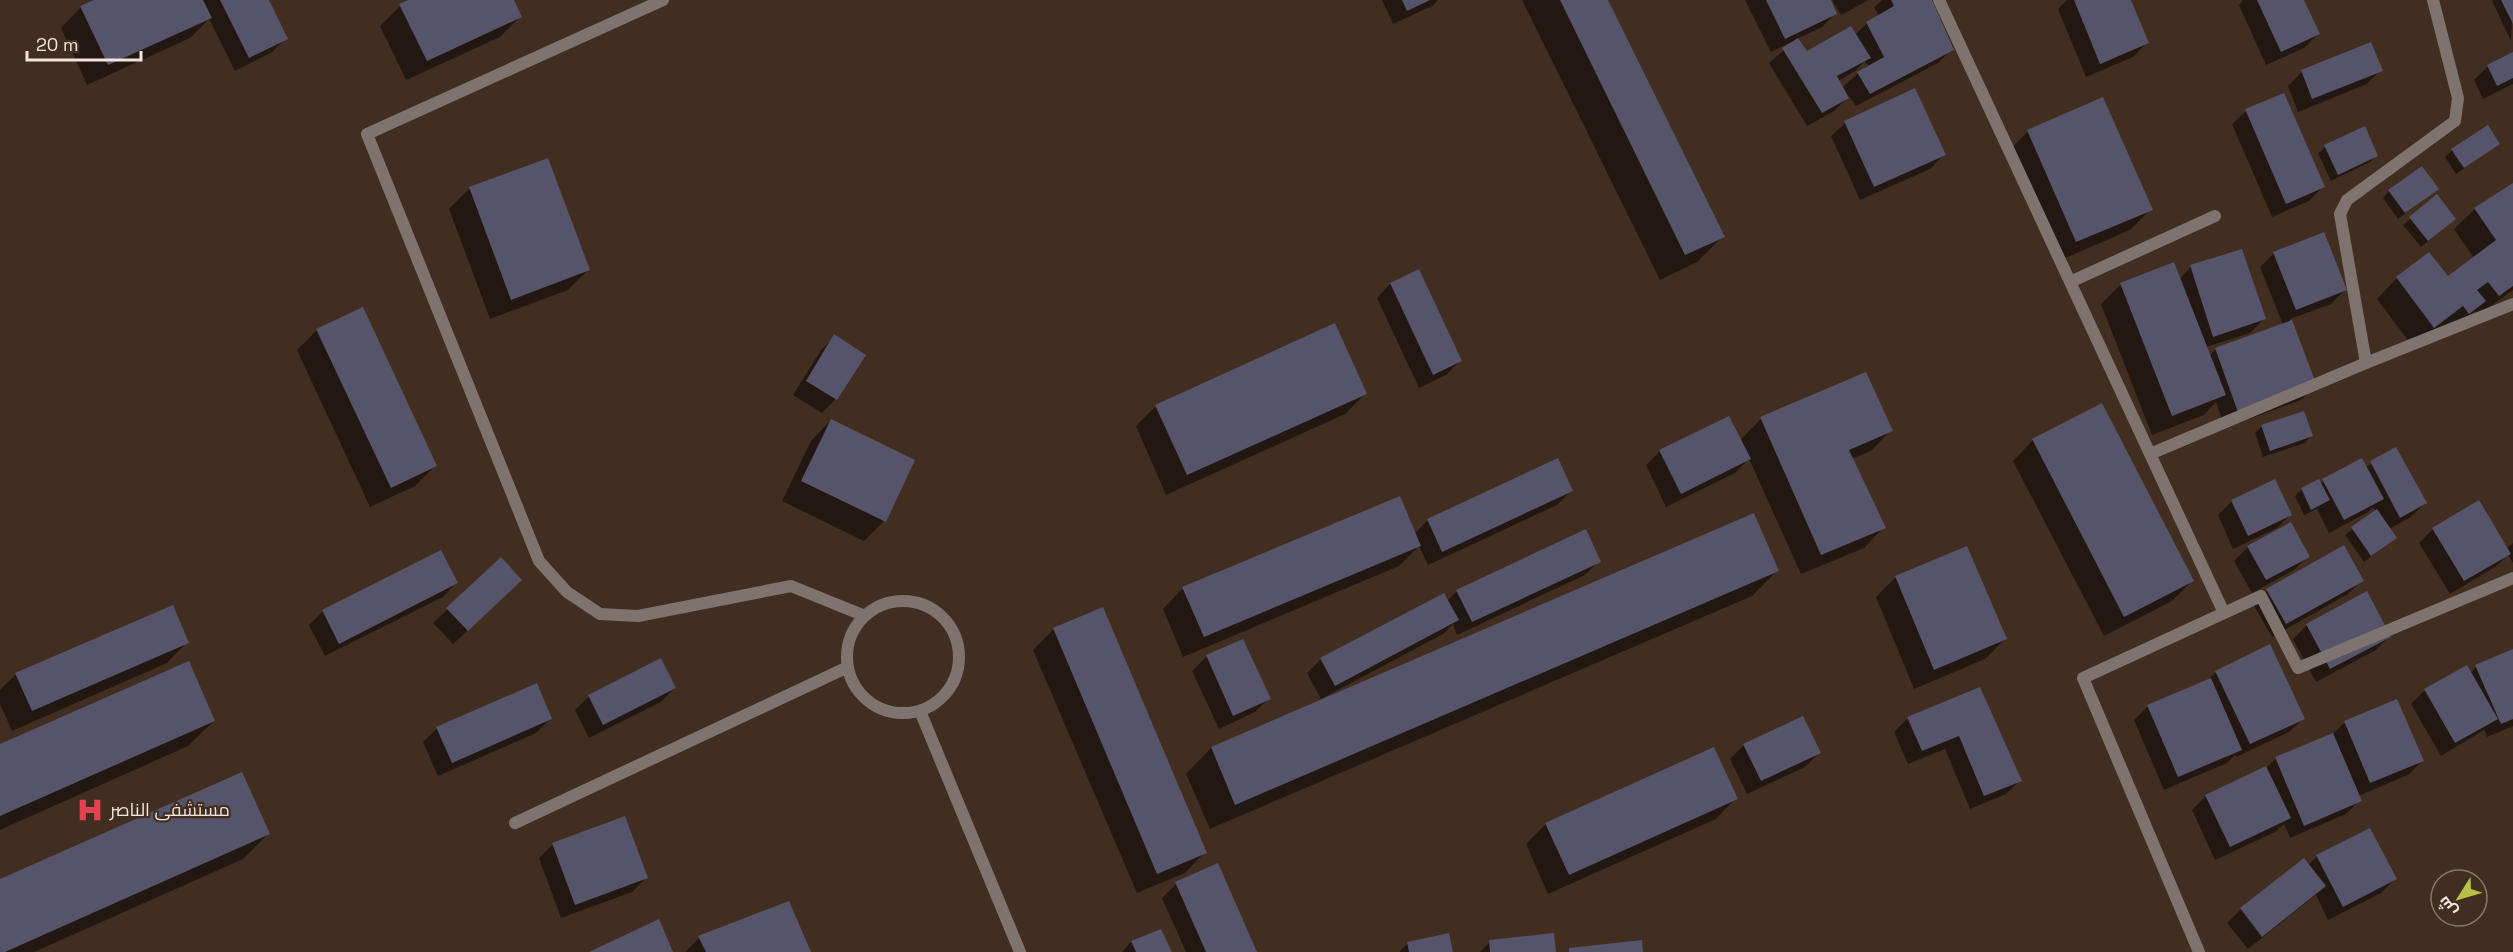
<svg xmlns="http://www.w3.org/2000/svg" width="2513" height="952" font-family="'Space Grotesk',Cairo,sans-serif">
<rect width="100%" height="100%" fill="#412e21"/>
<!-- shadow -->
<path fill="#0007" fill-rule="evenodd" d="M98 0H267L286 38 272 52 235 71 209 19 190 38 87 85 61 28 81 7Z
M411 0H513L520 17 500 37 406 80 380 26 400 6Z
M1382 0H1438L1434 5 1393 24Z
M1522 0H1607L1723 236 1697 262 1660 280Z
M1745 0H1829L1836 13 1822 27 1797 39 1806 53 1855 35 1867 23 1879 16 1874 7 1882 0H1931L1952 49 1938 63 1856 106 1849 96 1834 111 1807 126 1769 63 1790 45 1789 43 1771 52ZM1865 61 1869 67 1858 73 1842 88 1838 81 1855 71Z
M1832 0H1869L1841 15Z
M2067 0H2129L2147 43 2133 57 2086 77 2058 9Z
M2243 0H2302L2318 34 2304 48 2266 65 2239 5Z
M2494 0H2513L2511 41 2492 1Z
M2371 44 2381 70 2367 84 2298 112 2288 86 2302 72Z
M2513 53V84L2483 99 2474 80 2488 66Z
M1914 90 1944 155 1930 169 1860 200 1831 136 1845 123Z
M2246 111 2323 187 2309 201 2272 217 2232 124Z
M2028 131 2151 209 2130 230 2056 262 2008 152Z
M2498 144 2456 174 2445 157 2452 150Z
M2325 147 2377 155 2370 162 2331 181 2318 153Z
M547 160 588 270 568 290 490 319 449 209 469 189Z
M2513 184V290L2478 315 2475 311 2448 333 2442 326 2413 347 2377 299 2397 278 2428 254 2448 278 2474 258 2454 229 2475 209Z
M2437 189 2398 219 2383 198 2389 191Z
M2437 197 2447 225 2421 247 2403 225Z
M2241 250 2264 319 2250 333 2206 347 2209 356 2216 349 2283 325 2260 267 2274 253 2345 290 2331 304 2290 319 2315 386 2301 400 2225 428 2216 402 2204 415 2152 435 2101 304 2121 284 2179 279 2191 267Z
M1418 271 1460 361 1446 375 1419 388 1377 298 1390 284Z
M317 330 435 466 415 486 370 507 297 350Z
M835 336 836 399 822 413 793 395 821 350Z
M1365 394 1345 414 1166 495 1136 426 1156 406Z
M1761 419 1891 430 1871 451 1851 459 1884 527 1864 548 1801 574 1749 459 1735 473 1666 507 1646 465 1660 451 1740 440Z
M831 420 884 521 864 541 782 501 811 441Z
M2262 426 2311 436 2305 443 2263 457 2255 433Z
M2033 440 2192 581 2172 601 2104 636 2013 461Z
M2395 449 2425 503 2411 517 2389 529 2395 538 2364 562 2345 535 2376 512 2373 507 2368 512 2329 533 2317 509 2304 515 2295 496 2302 489 2320 484 2361 460 2365 468Z
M1571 491 1557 505 1428 565 1419 546 1399 566 1183 657 1163 609 1183 588 1414 534 1428 520Z
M2232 501 2291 514 2277 528 2233 549 2218 515Z
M2433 529 2506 549 2513 543V563L2508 555 2495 567 2450 594 2419 543Z
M2248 547 2308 556 2294 570 2252 593 2234 561Z
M501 559 506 594 453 644 433 623Z
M1599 561 1585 575 1457 635 1453 624 1443 634 1321 699 1322 701 1777 571 1752 596 1210 829 1186 774 1211 748 1322 701 1307 673 1321 659 1447 601 1457 591Z
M1896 577 2005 639 1985 659 1914 689 1876 597Z
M2362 580 2348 594 2272 637 2253 604 2267 590Z
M456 583 443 597 325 656 309 625 323 611Z
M1102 609 1205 852 1185 873 1137 893 1033 650 1053 630Z
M2307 625 2390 636 2376 650 2316 682 2293 639Z
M1243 641 1269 698 1255 712 1219 729 1192 671 1206 657Z
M187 642 167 663 12 731 0 704V690L16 674Z
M2513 651V726L2487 737 2484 730 2441 756 2411 704 2425 690 2470 673 2476 667Z
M2216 672 2303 719 2289 732 2236 757 2235 755 2227 763 2164 790 2134 720 2148 706 2207 681Z
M675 688 661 702 589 738 575 710 589 696Z
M1980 689 2020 780 2006 794 1970 809 1945 749 1908 764 1894 732 1908 718Z
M550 719 536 733 438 776 423 742 437 728Z
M214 721 188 746 0 830V746Z
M2345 722 2422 761 2408 775 2358 796 2360 800 2346 814 2290 838 2284 824 2275 832 2215 860 2192 810 2206 796 2267 767 2276 758 2333 734Z
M1744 745 1819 753 1805 767 1747 794 1730 759Z
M1736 798 1716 819 1548 894 1526 844 1546 824Z
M268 834 243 859 34 952H0V881Z
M553 844 646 878 632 892 561 918 539 858Z
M2317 856 2395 879 2381 893 2328 920 2316 895 2248 949 2227 923 2241 909 2308 865Z
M1217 865 1256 952H1186L1162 898 1176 884Z
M1161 931 1171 952H1122L1131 942Z
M699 938 809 952H685Z
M1490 942 1554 952H1480Z
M1408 943 1452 952H1399Z"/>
<!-- building -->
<path fill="#56546a" d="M94 0H203L212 18 108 65 80 6Z
M220 0H269L288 39 249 58Z
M408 0H514L522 17 427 61 399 4Z
M1402 0H1430L1407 11Z
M1560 0H1608L1725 237 1685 255Z
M1766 0H1831L1837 14 1785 39Z
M1891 0H1932L1954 50 1870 94 1857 72 1884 57 1866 22 1894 6Z
M2074 0H2131L2149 43 2100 64Z
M2257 0H2304L2320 34 2281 52Z
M2501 0H2513V24Z
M1851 26 1871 58 1837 76 1849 98 1822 113 1782 48 1798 38 1807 51Z
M2371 42 2383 71 2312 99 2301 70Z
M2513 52V78L2497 86 2487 65Z
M1915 88 1946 155 1874 187 1844 121Z
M2284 93 2325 187 2286 204 2245 109Z
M2103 97 2153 210 2076 242 2027 130Z
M2488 125 2500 144 2464 168 2451 149Z
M2365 126 2378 156 2338 175 2324 145Z
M548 158 590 270 511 300 469 187Z
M2422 166 2439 189 2405 213 2388 190Z
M2513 183V286L2499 296 2488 282 2477 290 2486 301 2469 314 2463 306 2434 328 2396 277 2429 252 2448 276 2496 240 2474 208Z
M2437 194 2456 219 2428 241 2409 217Z
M2324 232 2347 290 2296 310 2273 252Z
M2242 249 2266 319 2213 337 2190 265Z
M2174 262 2226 395 2172 416 2120 283Z
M1419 269 1462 361 1433 375 1390 283Z
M363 307 437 466 391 488 316 329Z
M2292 320 2317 386 2239 415 2215 348Z
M1335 323 1367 394 1187 475 1155 405Z
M834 334 866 355 837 400 806 381Z
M1866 372 1893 431 1849 450 1886 528 1821 555 1760 417Z
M2102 403 2194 581 2124 617 2032 439Z
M2304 411 2313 436 2270 451 2261 425Z
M1729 416 1751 459 1681 494 1659 450Z
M831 419 915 460 886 522 801 481Z
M2396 447 2427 503 2400 518 2370 461Z
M1558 458 1573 491 1442 552 1427 519Z
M2362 458 2384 499 2344 520 2322 479Z
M2275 479 2292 515 2248 536 2231 500Z
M2319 479 2330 500 2311 510 2301 488Z
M1400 496 1421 546 1204 637 1182 587Z
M2479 500 2511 554 2464 581 2432 528Z
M2377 509 2397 538 2371 556 2351 527Z
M1754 513 1779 571 1235 805 1211 747Z
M2291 522 2310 557 2266 580 2247 546Z
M1586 529 1601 562 1472 622 1456 590Z
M2344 545 2364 581 2286 624 2266 589Z
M1967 546 2007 639 1934 670 1895 576Z
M441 550 458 583 339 644 322 610Z
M501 557 522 580 468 631 446 608Z
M2367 591 2391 637 2330 669 2306 624Z
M1444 593 1459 620 1335 686 1320 658Z
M173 605 189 643 32 711 15 673Z
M1103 607 1207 853 1157 874 1053 628Z
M1243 639 1271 699 1233 716 1206 655Z
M2270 644 2305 719 2250 744 2215 671Z
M2513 649V719L2501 724 2475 665Z
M661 658 676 688 603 725 588 695Z
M189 661 215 721 0 816V744Z
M2467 665 2498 719 2455 743 2424 689Z
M2211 678 2242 750 2178 777 2147 705Z
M537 683 552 719 452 763 436 727Z
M1980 687 2022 781 1984 796 1959 736 1922 751 1907 717Z
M2397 699 2424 761 2370 783 2344 721Z
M1803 716 1821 753 1761 781 1743 744Z
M2333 733 2362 801 2304 826 2275 757Z
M1714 747 1738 799 1569 875 1545 823Z
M2266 766 2291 818 2230 847 2205 795Z
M242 772 270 834 5 952H0V879Z
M625 816 648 878 575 905 552 843Z
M2370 828 2397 879 2343 907 2316 855Z
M2304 858 2326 886 2262 937 2240 908Z
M1218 863 1257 952H1206L1175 882Z
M789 901 811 952H706L698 936Z
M659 919 673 952H589Z
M1161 929 1172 952H1136L1131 941Z
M1449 933 1453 952H1409L1407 942Z
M1554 933 1556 952H1490L1489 940Z
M1642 940 1643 952H1569V948Z"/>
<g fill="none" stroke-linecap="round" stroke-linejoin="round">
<!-- minor -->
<path stroke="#7f7370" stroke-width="12" d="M663 0 367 134 539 561 567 592 600 614 638 616 791 586 865 616
M1939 0 2224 613
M2070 282 2215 216
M2366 363 2340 214 2347 200 2455 121 2458 98 2433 0
M2150 454 2366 363 2513 304
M847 657a56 56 0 1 1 112 0a56 56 0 1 1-112 0Z
M920 711 1020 952
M515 823 848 667
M2199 952 2083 678 2261 596 2298 668 2513 578"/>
</g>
<!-- icons -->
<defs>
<g id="hospital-bare" transform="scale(2.07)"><path d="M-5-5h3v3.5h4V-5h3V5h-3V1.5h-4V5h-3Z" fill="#e0444e" stroke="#412e21" stroke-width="2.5" paint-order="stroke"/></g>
</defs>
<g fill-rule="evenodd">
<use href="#hospital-bare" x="90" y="810"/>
</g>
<g text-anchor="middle" stroke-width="4.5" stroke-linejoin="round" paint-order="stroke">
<!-- poi labels -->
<g font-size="18" fill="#f2e5dd" stroke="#412e21" text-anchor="start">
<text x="110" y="816">مستشفى الناصر</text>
</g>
</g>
<!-- north arrow -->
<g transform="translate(2459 898) rotate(233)"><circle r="28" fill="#412e21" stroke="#88776c" stroke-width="1.5"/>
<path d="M0-4.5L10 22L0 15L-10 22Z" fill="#bac045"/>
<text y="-9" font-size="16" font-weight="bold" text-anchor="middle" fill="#f2e5dd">ش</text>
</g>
<!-- scale -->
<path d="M27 51v9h114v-9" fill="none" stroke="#f2e5dd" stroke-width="3"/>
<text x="36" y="51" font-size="18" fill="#f2e5dd" stroke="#412e21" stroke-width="4.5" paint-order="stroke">20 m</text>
</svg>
